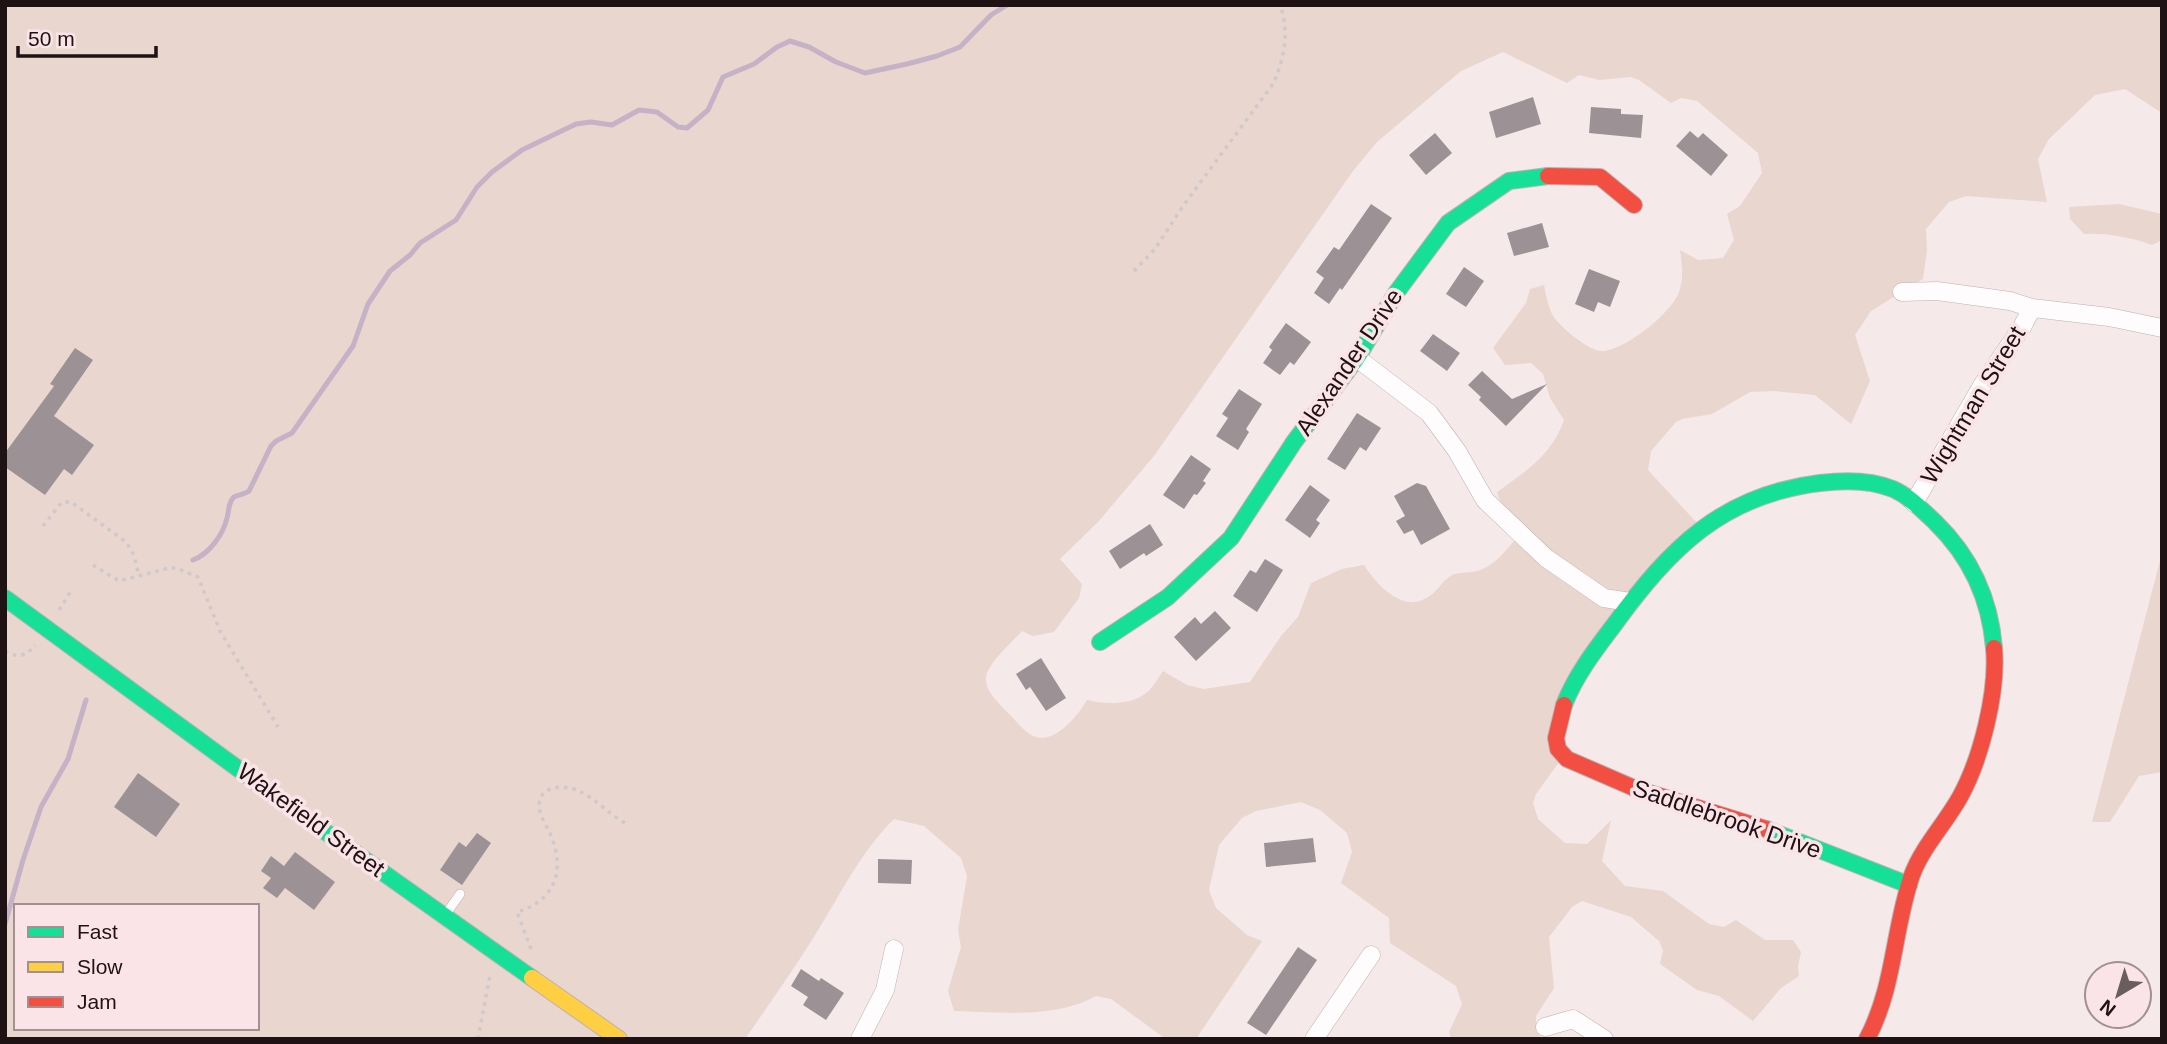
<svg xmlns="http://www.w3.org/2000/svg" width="2167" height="1044" font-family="Arial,sans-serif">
<rect width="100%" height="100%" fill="#f5e9ea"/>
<!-- green -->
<path fill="#e9d6ce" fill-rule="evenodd" d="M5 5H2162V113L2125 89 2095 95 2049 139 2038 159 2047 202 1966 196 1949 202 1926 229 1927 251 1923 279 1871 311 1855 335 1870 381 1851 424 1815 395 1774 391 1750 392 1712 414 1682 419 1676 422 1651 451 1648 470 1699 525 1568 693 1562 758 1536 794 1533 803 1538 819 1565 843 1587 844 1611 820 1602 861 1625 886 1663 891 1709 924 1724 927 1736 920 1765 940H1793L1801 952 1798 966 1799 976 1781 988 1753 1021 1719 996 1697 990 1660 964 1663 950 1659 941 1631 917 1582 901 1572 907 1549 937 1554 988 1536 1016V1031L1543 1039H1451L1449 1032 1462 1004 1456 986 1390 943 1389 918 1341 883 1352 852 1347 833 1320 810 1301 802 1256 811 1242 818 1219 845 1209 890 1216 908 1247 935 1262 941 1196 1039 1163 1037 1111 999 1096 996C1055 1019 1000 1012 954 1011L948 991 961 947 958 930 967 876 961 858 924 826 894 819C860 852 838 899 812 940 791 973 768 1006 745 1039H637L634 1037 632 1039H5ZM1503 52 1567 83 1579 75 1599 80 1631 77 1639 80 1671 103 1681 98 1697 101 1758 153 1762 173 1740 206 1727 214 1734 240 1723 258 1698 260 1680 250C1682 265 1684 278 1679 292 1672 313 1622 353 1600 351 1588 350 1559 326 1553 316 1548 306 1546 296 1544 285L1530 289 1526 303 1493 348 1505 365 1531 363 1543 374 1550 398 1564 420C1552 455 1526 471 1497 492L1500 501 1522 531C1509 546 1498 564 1478 571 1470 573 1459 572 1452 575 1443 580 1437 592 1428 597 1403 614 1377 585 1364 565L1342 569 1311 583 1298 617 1281 636 1250 682 1204 689 1187 685 1163 671C1158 678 1153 688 1146 693 1130 706 1105 704 1087 700 1077 717 1051 750 1028 733 1020 727 1013 717 1005 710 997 701 985 691 986 678 986 665 1013 641 1022 631L1033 636 1054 632 1079 598 1082 584 1060 559 1098 522 1154 456 1353 171 1377 142 1461 71ZM16 906H257V1028H16Z
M2119 204 2162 214V240L2152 245C2129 237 2108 233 2084 234L2070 219 2069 207Z
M2162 553V772L2139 776 2110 822H2092Z"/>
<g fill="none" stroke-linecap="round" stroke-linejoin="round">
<!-- stream -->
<path stroke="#c5b2c6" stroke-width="5" d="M193 560C209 554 223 535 227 518 229 512 228 502 234 497 238 495 245 494 249 491L271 446 276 441 292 433 353 346 368 304 390 271 410 255 420 243 456 220 477 187 492 172 522 150 576 124 591 122 612 125 639 110 657 112 678 127 687 128 708 110 723 77 754 64 777 47 790 41 809 47 836 62 865 73 907 64 937 56 960 47 991 15 1007 5
M5 924 23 860 41 807 68 759 86 700"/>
</g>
<!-- building -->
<path fill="#9c9295" d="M1533 97 1541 124 1496 138 1489 112Z
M1591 107 1621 109V114L1643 115 1641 138 1589 133Z
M1690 131 1698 138 1703 133 1728 155 1711 176 1676 146Z
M1435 133 1452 153 1426 175 1409 155Z
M1371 204 1392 218 1342 290 1340 288 1329 304 1314 293 1324 278 1316 272 1334 247 1339 250Z
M1542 223 1549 247 1514 256 1507 233Z
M1464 267 1484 281 1466 307 1446 294Z
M1589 269 1620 281 1610 307 1598 302 1594 312 1575 304Z
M1286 323 1311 342 1294 365 1290 362 1280 375 1263 363 1272 350 1269 347Z
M1433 334 1460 353 1447 371 1420 351Z
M75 348 93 360 54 416 94 445 72 475 64 469 45 495 5 467V453L54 386 50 384Z
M1482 371 1512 399 1547 384 1506 426 1479 400 1481 397 1468 385Z
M1239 389 1262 404 1246 429 1249 432 1238 450 1216 436 1228 418 1222 414Z
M1357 413 1381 428 1366 451 1360 447 1345 470 1327 459Z
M1191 455 1211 469 1203 481 1206 483 1197 495 1194 494 1184 509 1163 495Z
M1417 483 1426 486 1450 529 1421 545 1413 530 1404 534 1396 521 1405 516 1394 496Z
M1310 485 1330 500 1316 520 1320 523 1310 538 1285 520Z
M1150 524 1163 545 1146 556 1144 553 1120 569 1109 551Z
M1265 559 1283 570 1257 612 1233 596 1250 570 1256 573Z
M1215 611 1231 628 1196 661 1174 637 1195 617 1201 624Z
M1041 658 1066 698 1046 711 1030 687 1026 690 1016 674Z
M138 773 180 804 156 837 114 807Z
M477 833 491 843 462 885 440 870 459 842 466 847Z
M1313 838 1316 862 1266 867 1264 843Z
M295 852 335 882 314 910 285 888 277 898 263 888 271 878 261 871 271 856 284 866Z
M878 859 912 860 911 884 878 883Z
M1298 947 1317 960 1266 1035 1247 1023Z
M801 969 819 981 821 978 844 993 826 1020 803 1005 808 997 791 986Z"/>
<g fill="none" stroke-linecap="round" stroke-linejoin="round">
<!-- lane casing -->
<g stroke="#bdb1b2" stroke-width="10">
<path id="lane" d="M446 914 460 894"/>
</g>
<!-- street casing -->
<g stroke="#bdb1b2" stroke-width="19">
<path id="street" d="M1902 292 1937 291 2010 301 2032 308 2109 317 2162 328
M1357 358 1429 413 1457 451 1485 500 1546 558 1604 598 1630 602
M1914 503 1983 384 2022 327 2032 308
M1545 1027 1573 1019 1604 1039
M860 1039 885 990 894 949
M1314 1039 1371 955"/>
</g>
<!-- fast casing -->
<g stroke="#bdb1b2" stroke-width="18">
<path id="fast" d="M5 598 289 806 532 978
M1100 642 1168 597 1231 538 1294 442 1357 358 1396 293 1448 223 1509 181 1548 176
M1564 705C1575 676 1595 650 1614 625 1670 548 1722 495 1820 483 1844 480 1871 480 1893 489 1909 496 1922 510 1935 522 1970 556 1990 598 1994 648
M1766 829 1909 885"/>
</g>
<!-- slow casing -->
<g stroke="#bdb1b2" stroke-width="18">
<path id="slow" d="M532 978 619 1039"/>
</g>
<!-- jam casing -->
<g stroke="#bdb1b2" stroke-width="18">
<path id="jam" d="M1548 176 1600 177 1634 205
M1564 705 1556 738 1558 749 1567 759 1634 788 1766 829
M1867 1039C1895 986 1893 930 1912 875 1923 846 1945 824 1960 797 1981 759 1998 692 1994 648"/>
</g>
<!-- path -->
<path stroke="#cec9ca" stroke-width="3.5" stroke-dasharray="3.5 5" stroke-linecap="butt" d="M1134 271 1155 249 1183 206 1273 84C1284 60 1290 31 1280 5
M43 526 62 502H71L126 542 134 555 139 576
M93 565 119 581 169 568H176L198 577 220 631 278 727
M59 610 71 591
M5 651C18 658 26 657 35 645
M531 949 517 912C551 902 565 876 553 841 550 831 543 822 540 812 534 785 564 783 581 792 597 800 609 814 625 823
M478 1039 490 975"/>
<!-- lane -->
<use href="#lane" stroke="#fefcfc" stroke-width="9"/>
<!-- street -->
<use href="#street" stroke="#fefcfc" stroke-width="18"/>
<!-- fast -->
<use href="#fast" stroke="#16e098" stroke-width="16"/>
<!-- slow -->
<use href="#slow" stroke="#ffcf43" stroke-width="16"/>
<!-- jam -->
<use href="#jam" stroke="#f24e42" stroke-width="16"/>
</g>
<g text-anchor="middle" stroke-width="7" stroke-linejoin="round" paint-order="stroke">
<!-- street labels -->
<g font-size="24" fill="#1f1215" stroke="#fae4e7">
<text transform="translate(1349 362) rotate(-56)" y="8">Alexander Drive</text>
<text transform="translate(1973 405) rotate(-59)" y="8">Wightman Street</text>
<text transform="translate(1727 819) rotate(19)" y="8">Saddlebrook Drive</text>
<text transform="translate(311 820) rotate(36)" y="8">Wakefield Street</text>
</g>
</g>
<!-- border -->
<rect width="2167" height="1044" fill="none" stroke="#1f1215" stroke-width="14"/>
<!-- legend -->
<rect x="14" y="904" width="245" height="126" fill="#fae4e7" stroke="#a29093" stroke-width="2"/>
<rect x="28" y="927" width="35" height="10" fill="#16e098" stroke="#a29093" stroke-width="2"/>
<text x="77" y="939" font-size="21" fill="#1f1215">Fast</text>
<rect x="28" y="962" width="35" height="10" fill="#ffcf43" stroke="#a29093" stroke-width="2"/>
<text x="77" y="974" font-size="21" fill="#1f1215">Slow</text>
<rect x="28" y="997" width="35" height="10" fill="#f24e42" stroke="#a29093" stroke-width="2"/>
<text x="77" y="1009" font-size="21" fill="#1f1215">Jam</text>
<!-- north arrow -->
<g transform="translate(2118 995) rotate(218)"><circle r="33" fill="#fae4e7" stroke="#a29093" stroke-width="2"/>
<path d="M0-5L12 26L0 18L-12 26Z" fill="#6a5d60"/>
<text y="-10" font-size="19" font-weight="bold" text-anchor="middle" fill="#1f1215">N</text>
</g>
<!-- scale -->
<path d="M18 46v10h138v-10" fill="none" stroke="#1f1215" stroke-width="3.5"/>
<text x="28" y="46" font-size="21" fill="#1f1215" stroke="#fae4e7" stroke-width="5" paint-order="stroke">50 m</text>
</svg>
